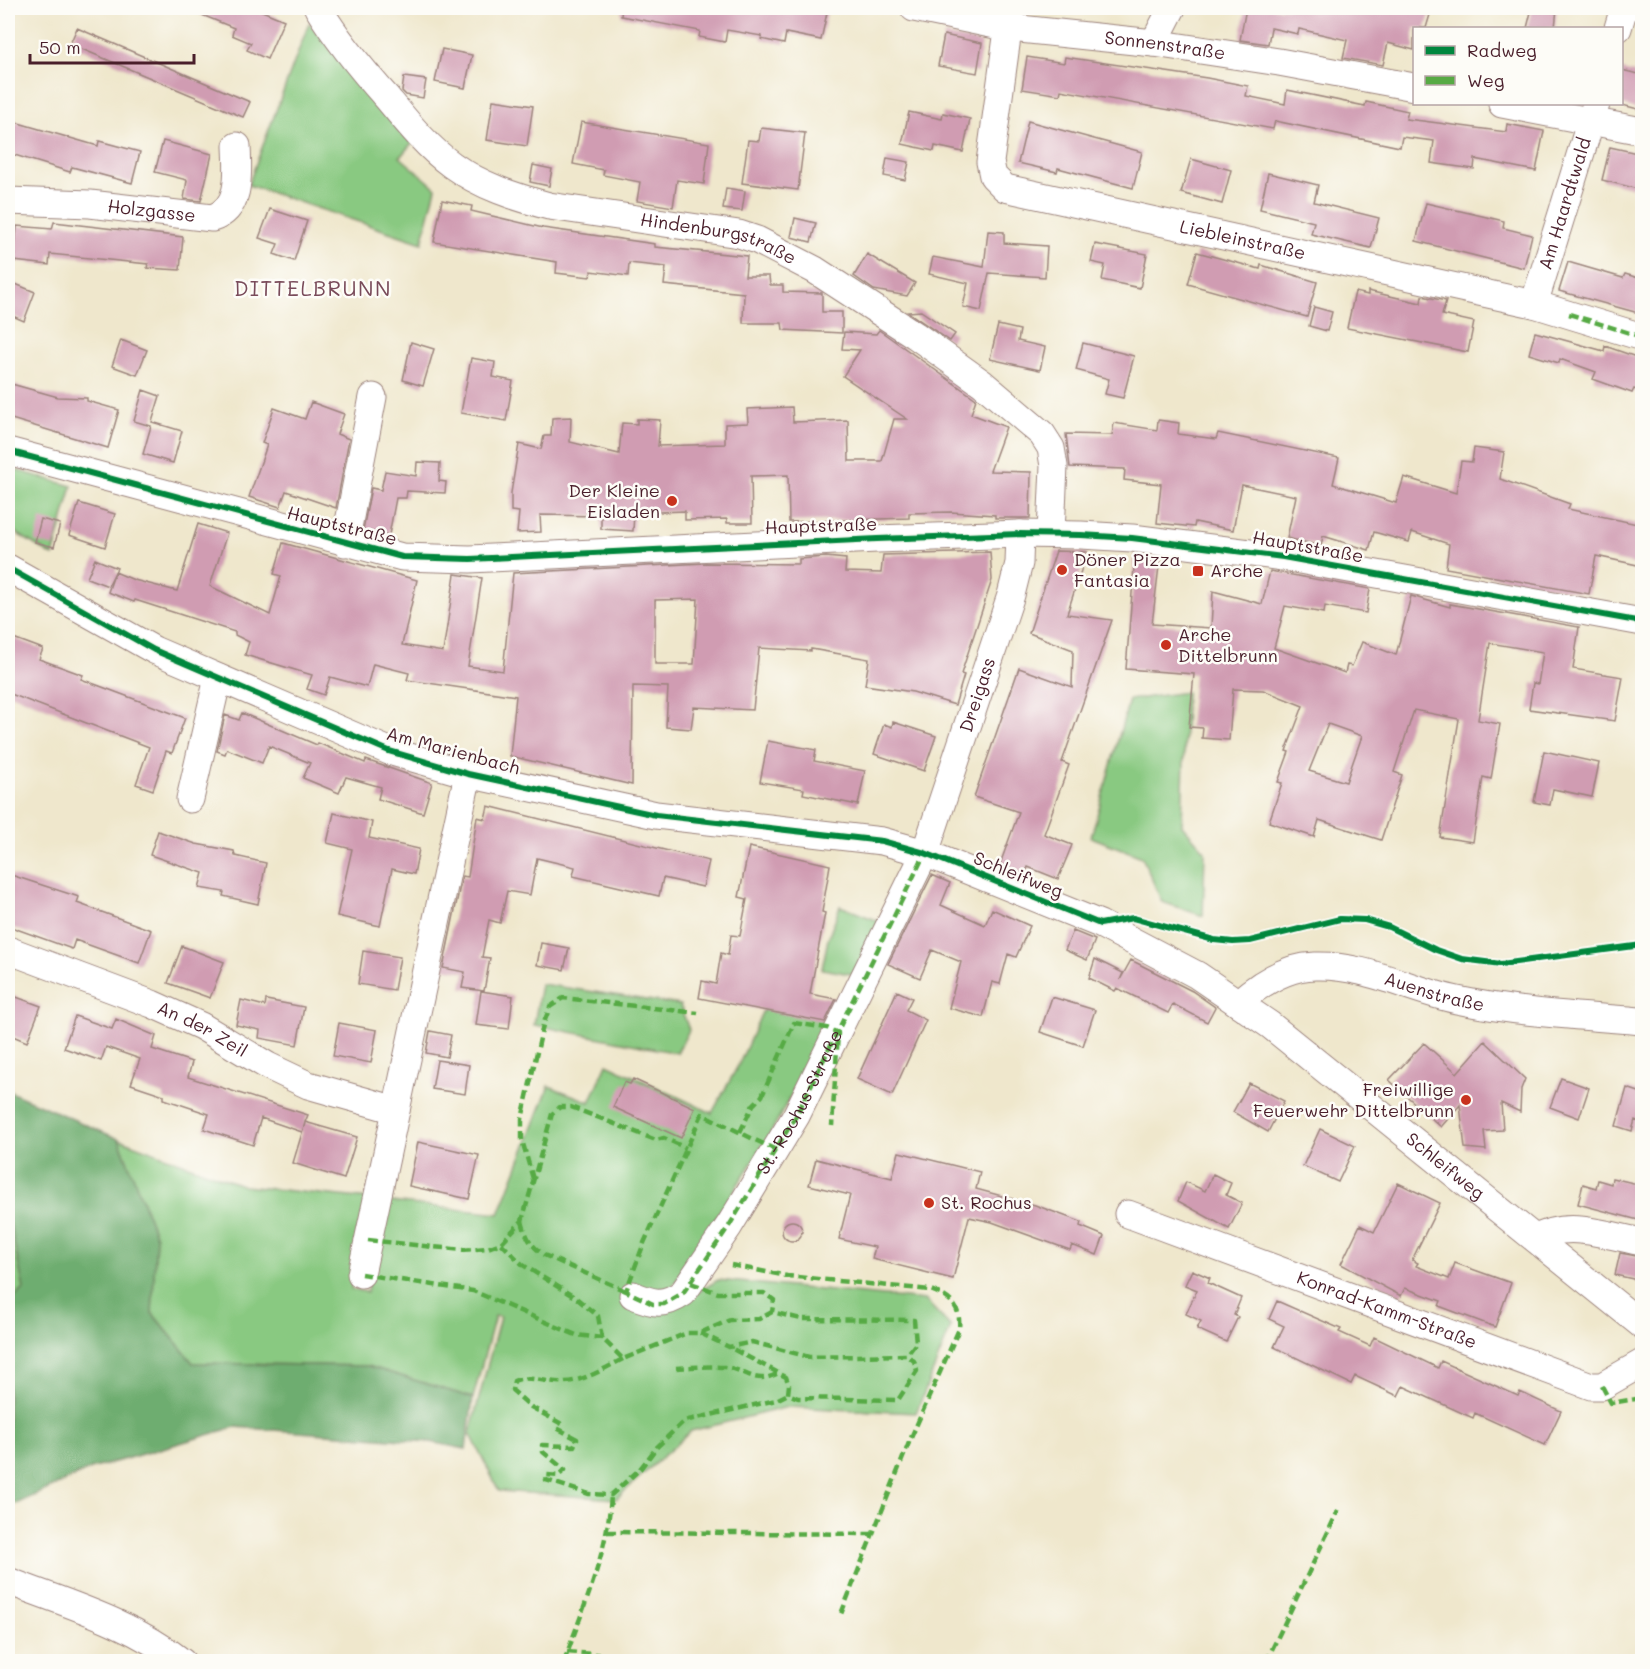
<svg xmlns="http://www.w3.org/2000/svg" width="1650" height="1669" font-family="Mali,sans-serif">
<rect width="100%" height="100%" fill="#fdfcf7"/>
<filter id="ink" filterUnits="userSpaceOnUse"><feTurbulence type="fractalNoise" baseFrequency=".0167" numOctaves="2"/><feDisplacementMap in="SourceGraphic" scale="12" xChannelSelector="R" yChannelSelector="G"/><feConvolveMatrix kernelMatrix="1 2 1 2 8 2 1 2 1" color-interpolation-filters="sRGB"/></filter>
<filter id="wash" filterUnits="userSpaceOnUse"><feTurbulence type="fractalNoise" baseFrequency=".008" numOctaves="4" result="noise"/><feDisplacementMap in="SourceGraphic" scale="24" xChannelSelector="R" yChannelSelector="G"/><feGaussianBlur stdDeviation="1.35" result="paint"/><feColorMatrix in="noise" values="0 0 0 0 0 0 0 0 0 0 0 0 0 0 0 0 0 1.4 0 .05"/><feComposite in="paint" operator="in"/></filter>
<g filter="url(#wash)">
<rect width="100%" height="100%" fill="#efe7cc"/>
<!-- green -->
<path fill="#89c981" stroke="#6a7456" stroke-width="1.5" d="M309 23 412 143 400 157 436 188 422 243 248 185Z
M16 470 72 486 53 556 8 528V475Z
M1186 692 1182 825 1205 851 1203 916 1162 902 1142 857 1091 837 1129 700Z
M840 906 881 922 856 975 822 969 828 939Z
M541 984 680 1005 689 1030 677 1053 534 1025Z
M763 1010 830 1022 769 1136 672 1287 684 1300 718 1280 925 1300 951 1327 916 1413 788 1407 691 1431 616 1499 499 1491 470 1433 500 1317 495 1316 473 1398 368 1366 193 1363 152 1313 156 1237 119 1139 244 1186 369 1199 351 1289 367 1292 383 1201 499 1214 549 1086 590 1102 607 1064 712 1113 740 1062Z
M8 1215 24 1289 8 1304Z"/>
<!-- forest -->
<path fill="#6ead6f" stroke="#5c664d" stroke-width="1.5" d="M8 1091 119 1139 156 1237 152 1313 193 1363 368 1366 473 1398 466 1449 430 1442 235 1427 91 1469 16 1504 8 1502V1304L24 1289 8 1215Z"/>
<g id="blocks">
<!-- building -->
<path fill="#d09cb2" fill-rule="evenodd" d="M185 8H255L284 20 267 59 247 50 251 43 232 35 234 28Z
M622 8H828L821 40 786 33 784 44 761 39 762 36 727 30 725 42 699 37 700 31 621 16Z
M1246 8H1432L1426 28H1414V50L1388 43 1383 65 1343 58 1347 40 1299 29 1298 34 1271 28 1268 44 1240 40Z
M1532 8H1557L1555 28H1527Z
M77 28 250 102 243 117 70 44Z
M944 35 982 43 977 73 938 66Z
M442 49 472 55 465 88 435 82Z
M1027 57 1064 63 1065 57 1207 78 1248 86 1246 96 1285 104 1287 90 1365 106 1366 102 1408 111 1406 119 1423 121 1506 132 1507 124 1544 131 1536 171 1475 159 1474 169 1431 163 1434 141 1402 137 1400 147 1275 121 1273 129 1061 90 1060 95 1022 89Z
M1622 70 1642 75V110L1622 105Z
M404 77 426 80 423 98 406 95 402 91Z
M493 100 533 106 527 146 487 140Z
M909 112 942 119 943 113 970 119 963 152 935 146 934 151 902 144Z
M8 120 98 146 99 141 140 152 132 183 72 167 70 172 8 153Z
M1028 121 1142 152 1133 188 1058 168 1057 172 1018 163Z
M581 122 709 143 704 184 677 180 673 207 637 201 640 182 603 175 604 170 573 164Z
M761 128 805 133 798 190 742 183 748 140 759 141Z
M163 141 212 154 201 201 184 199 187 180 155 172Z
M1610 147 1642 154V172L1638 189 1602 180Z
M887 158 909 162 905 180 884 176Z
M1191 159 1231 170 1222 204 1181 193Z
M533 165 552 169 549 186 530 182Z
M1268 173 1318 185 1314 202 1379 218 1371 248 1311 234 1314 222 1260 209Z
M726 188 745 191 742 211 723 209Z
M442 200 472 206 471 211 543 228 655 244V247L747 256 745 276H769L770 285H783V292L822 293V312H842V333L783 330 782 323H743L744 293 664 285 666 267 629 263 628 276 591 271 590 277 556 273 557 262 434 242Z
M1426 203 1504 221 1503 228 1532 235 1524 268 1416 241Z
M270 209 307 221 294 261 274 254 278 244 259 238Z
M795 218 816 223 811 242 791 237Z
M54 222 183 237 180 270 147 268 148 264 50 254 49 265 14 261 17 226 52 229Z
M988 231 1004 232V243L1047 246 1045 277 989 273 981 311 963 307 968 283 929 274 933 257 984 267Z
M1095 244 1147 254 1140 288 1102 280 1105 265 1091 262Z
M1197 252 1260 269 1261 265 1317 282 1307 317 1188 284Z
M867 254 915 283 907 296 874 290 854 276Z
M1568 262 1623 278 1625 274 1642 279V314L1559 291Z
M8 281 35 292 24 321 8 314Z
M1368 291 1421 303 1422 296 1446 301 1442 315 1474 322 1468 352 1347 328 1355 292 1368 295Z
M1314 307 1332 312 1327 331 1309 326Z
M921 311 955 334 950 341 908 312Z
M998 325 1020 330 1018 341 1045 347 1040 370 990 359Z
M879 330 976 399 971 414 1006 427 990 471 1031 472 1030 518H995V515L951 512 909 513V518L789 522 788 475 751 476 752 523H727V519L685 520V511L634 513 633 531 601 529V516L540 515 541 532 517 533 519 512 511 511V493L519 444 541 449 544 436H551L552 418 571 417 570 442 619 454 622 423 637 424V419L660 420 658 446 725 444V424L748 423 747 409 792 407 793 422 848 420 849 461H882L894 419H907L843 376 860 350 842 349 844 332 876 334Z
M1535 332 1604 351 1605 346 1642 359V392L1634 389 1632 393 1593 379 1596 372 1560 359 1559 363 1529 354Z
M121 340 147 350 137 375 112 366Z
M411 342 434 349 423 386 403 380Z
M1083 343 1134 356 1123 398 1105 394 1109 379 1076 370Z
M471 358 495 362 493 377 513 381 506 421 461 413Z
M8 383 58 397 87 398V401L119 410 108 448 8 418Z
M143 390 160 396 152 422 182 431 173 463 143 454 151 426 134 421Z
M311 402 344 414 337 434 349 439 336 508 286 491 280 507 249 497 267 445 262 443 274 408 305 419Z
M1158 420 1179 423 1178 434 1216 439 1218 433 1339 458 1333 484 1396 503 1404 477 1456 493 1461 461 1472 462 1474 448 1504 452 1500 479 1570 504 1568 509 1642 525V566L1596 556 1589 594 1446 568 1449 544 1412 532 1409 542 1374 532 1369 550 1323 536 1321 546 1287 538 1296 496 1242 485 1233 530 1195 522 1194 527 1157 523 1161 484 1124 480 1125 469 1070 467 1066 434 1112 435 1114 423 1157 430Z
M417 462 440 463 439 481 446 482 445 493 407 491 406 498H396L389 535 363 530 371 488 381 490 385 471 416 476Z
M79 503 115 514 105 547 69 535Z
M41 519 60 524 54 547 35 542Z
M198 524 227 533 210 586 270 615 281 576 274 574 283 543 417 580 402 645 443 652 455 574 482 578 468 666 503 671 513 573 706 563 799 564V559L826 557 846 559 845 572 881 573 883 555 990 552 992 580 961 674 964 675 955 705 913 692 865 685 869 659 811 649V651L759 648 753 710 694 707 691 729 666 727 668 687 633 686 632 785 510 756 516 696 407 680 409 673 373 664 367 687 330 677 324 695 307 689 312 675 245 655 249 642 235 635V632L135 600 134 602 108 592 115 572 108 586 87 578 95 559 117 568 115 572 134 580 177 591ZM698 599 694 664H655V600Z
M1056 551 1087 552 1067 614 1112 620 1062 762 1069 765 1044 834 1072 845 1058 879 1028 867 1025 874 1000 864 1019 812 974 797 1019 668 1072 687 1073 650 1029 633Z
M1135 555 1160 558 1152 624 1211 628 1213 591 1262 604 1270 571 1370 589 1366 613 1325 606 1324 613 1285 606 1274 648 1345 673 1347 665 1352 666 1362 642 1396 655 1411 596 1450 607V604L1579 627 1573 669 1623 677 1615 721 1529 709 1533 683 1538 684 1543 652 1490 643 1478 720 1500 724 1491 779 1483 777 1473 842 1440 837 1459 719 1414 710 1394 772 1402 775 1381 840 1319 820 1314 837 1269 822 1282 783 1278 782 1289 752 1286 751 1303 706 1263 690 1233 689 1229 740 1202 738 1203 728 1189 727 1194 674 1126 669ZM1328 724 1362 736 1346 782 1309 771Z
M8 636 43 649 39 659 83 675 81 679 185 718 172 753 166 751 153 790 136 784 149 747 8 693Z
M242 713 317 745 318 743 365 763 366 760 432 783 423 813 378 799 381 787 346 777 339 793 303 778 310 763 269 746 262 763 227 749 225 754 217 751 225 715 239 720Z
M893 722 936 736 924 771 874 754 884 724 892 727Z
M768 741 816 750 814 761 865 771 858 805 803 794 804 789 760 782Z
M1544 751 1599 763 1592 797 1553 789 1550 805 1534 802Z
M488 806 709 861 703 887 663 878 659 896 573 876 575 867 537 858 530 895 507 891 500 923 489 920 482 957 490 958 484 991 462 988 465 972 443 968 462 876 468 877 477 817 485 819Z
M334 813 372 822 369 838 419 849 414 874 392 869 380 926 337 916 352 849 327 843Z
M158 831 196 844 234 851 235 856 266 863 258 904 223 896 224 892 199 888 203 873 150 855Z
M749 847 830 865 822 912 825 913 810 994 836 999 825 1022 699 998 702 981 716 984 721 953 728 955 731 935 740 936 747 899 739 897Z
M8 874 79 897 77 903 151 930 139 963 75 940 72 949 8 926Z
M932 875 950 883 941 905 985 925 992 909 1030 926 1016 957 1008 954 1000 984 992 982 983 1017 949 1008 961 962 932 950 920 978 888 964Z
M1073 931 1095 940 1087 960 1065 950Z
M541 943 569 948 564 970 537 965Z
M182 946 224 962 210 998 168 983Z
M363 951 400 957 394 990 358 984Z
M1095 959 1123 973 1120 980 1131 960 1192 991 1215 1007 1207 1022 1173 1004 1168 1013 1117 988 1115 991 1089 978Z
M481 991 513 996 509 1029 476 1025Z
M897 991 912 998 906 1010 926 1020 892 1095 857 1079Z
M8 994 41 1006 27 1042 8 1034Z
M1052 997 1095 1010 1083 1046 1040 1032Z
M241 1000 265 1006 266 1000 304 1007 297 1045 259 1038 260 1030 236 1025Z
M75 1016 112 1029 116 1019 156 1036 152 1049 192 1062 188 1077 308 1115 305 1122 357 1137 344 1179 293 1163 305 1123 302 1132 261 1118 253 1145 204 1129 209 1114 164 1099V1095L131 1084 140 1059 106 1047 101 1061 64 1048Z
M339 1023 377 1030 371 1063 333 1056Z
M430 1031 451 1035 447 1057 426 1053Z
M1485 1041 1525 1079 1521 1089 1520 1112 1501 1103 1503 1130 1484 1131 1486 1150 1465 1148 1460 1105 1441 1127 1389 1080 1424 1043 1457 1073Z
M437 1060 469 1065 465 1094 432 1089Z
M1561 1078 1589 1088 1579 1118 1550 1107Z
M633 1079 695 1108 681 1138 613 1107 624 1082 630 1084Z
M1249 1083 1284 1101 1268 1132 1233 1112Z
M1627 1088 1642 1093V1123L1635 1120 1632 1131 1616 1126Z
M1320 1129 1355 1146 1338 1182 1303 1166Z
M418 1142 479 1155 469 1199 409 1186Z
M899 1152 980 1172 976 1189 1035 1205 1081 1222 1080 1226 1104 1236 1097 1255 1072 1245 1070 1250 992 1222 969 1217 953 1279 872 1259 875 1247 839 1239 850 1195 809 1185 816 1159 892 1178Z
M1213 1174 1231 1183 1226 1195 1242 1203 1229 1229 1178 1201 1186 1182 1205 1191Z
M1612 1178 1642 1185V1221L1578 1204 1583 1184 1596 1188 1598 1180 1611 1184Z
M1398 1183 1440 1203 1412 1260 1418 1263 1416 1266 1449 1279 1455 1263 1511 1283 1495 1327 1439 1306 1441 1301 1405 1288 1401 1296 1341 1264 1360 1225 1374 1232Z
M782 1231a10 10 0 1 1 20 0a10 10 0 1 1-20 0Z
M1620 1253 1642 1257V1281L1615 1275Z
M1192 1270 1210 1278 1208 1283 1241 1298 1234 1315 1238 1317 1226 1342 1197 1329 1201 1321 1186 1314 1197 1290 1185 1285Z
M1277 1301 1341 1329 1339 1332 1370 1346 1374 1337 1438 1368 1441 1361 1518 1396 1520 1392 1561 1411 1545 1445 1475 1413 1473 1418 1403 1386 1398 1396 1355 1376 1351 1384 1274 1347 1284 1326 1269 1319Z"/>
</g>
</g>
<g filter="url(#ink)">
<use href="#blocks" fill-opacity="0" stroke="#9c837c" stroke-width="1.5"/>
<g fill="none" stroke-linecap="round" stroke-linejoin="round">
<!-- minor casing -->
<g stroke="#9c837c" stroke-width="29">
<g id="minor">
<path id="s1" d="M318 8C338 41 362 70 388 99 407 122 427 147 452 165 481 186 515 197 549 206L739 234 757 240 815 270 915 335 982 383 1042 434 1051 448 1054 466 1051 533"/>
<path id="s2" d="M914 8 1010 28 1154 43 1279 62 1414 87"/>
<path id="s3" d="M1011 8 990 162 993 176 1005 188 1534 304 1642 337"/>
<path d="M1618 28 1624 8"/>
<path d="M1154 43 1172 8"/>
<path d="M1502 104 1642 131"/>
<path id="s4" d="M8 201 90 204 212 218C242 209 238 172 237 146"/>
<path id="s5" d="M1534 304 1596 104"/>
<path d="M8 451 402 557 470 559 877 539 1020 534 1081 535 1132 538 1283 557 1642 622"/>
<path d="M345 543 373 397"/>
<path id="s6" d="M8 568 154 650 389 751 468 774 656 815 882 841 925 853 1100 924 1197 975 1270 1025 1642 1325"/>
<path d="M190 799 218 678"/>
<path id="s7" d="M8 950 152 1004 201 1026 268 1066 308 1085 396 1110"/>
<path id="s8" d="M1238 1003C1259 984 1285 967 1315 966 1363 964 1410 990 1457 1000 1518 1013 1580 1016 1642 1021"/>
<path id="s9" d="M1128 1214 1591 1386H1602L1642 1363"/>
<path d="M1536 1239C1566 1219 1609 1236 1642 1242"/>
<path d="M361 1274 468 774"/>
<path id="s10" d="M633 1295C654 1304 664 1306 683 1293L729 1226 796 1116 925 853 1011 595 1019 563 1020 534"/>
<path d="M8 1581C67 1604 131 1622 182 1662"/>
</g>
</g>
<!-- minor -->
<use href="#minor" stroke="#fff" stroke-width="27"/>
<!-- quiet -->
<g stroke="#57aa44" stroke-width="4.5" stroke-dasharray="9 4.5" stroke-linecap="butt">
<path d="M1569 314 1642 337"/>
<path d="M740 1132 753 1105 762 1096 794 1023 827 1028 838 1033 832 1126"/>
<path id="s11" d="M776 1150 702 1114 644 1243 626 1291 653 1304H664L683 1293 729 1226 796 1116 925 853"/>
<path d="M533 1179 522 1140V1119L543 1025 550 1007 563 998 698 1013"/>
<path d="M522 1221C526 1237 530 1245 544 1255L626 1291"/>
<path d="M368 1240 462 1250 488 1248 501 1243 522 1221 552 1114 560 1107H571L656 1140 664 1138 686 1148"/>
<path d="M501 1243 523 1265 576 1298 598 1316 602 1338"/>
<path d="M731 1265 787 1276 931 1290C951 1298 961 1306 959 1329L910 1440 841 1614"/>
<path d="M361 1274 473 1291 576 1335 602 1338 623 1359 687 1333H700L730 1320 759 1319 772 1312 801 1319 914 1320 916 1343 907 1355"/>
<path d="M691 1283 718 1293H764L774 1300 772 1312"/>
<path d="M700 1333 729 1347 752 1342 809 1357 907 1355 914 1361 917 1371 898 1400 798 1398 788 1394 789 1385 786 1377 729 1347"/>
<path d="M623 1359C605 1368 585 1381 565 1382 550 1384 526 1374 514 1381L512 1390 531 1407 560 1423 557 1428 577 1439 574 1446 542 1445 543 1452 565 1470 558 1476 546 1475V1480L589 1494 611 1495 640 1469 657 1447 684 1421 776 1400 788 1394"/>
<path d="M676 1368C692 1367 709 1366 724 1367 749 1370 753 1386 779 1373"/>
<path d="M1602 1386 1611 1403 1642 1398"/>
<path d="M607 1532 873 1534"/>
<path d="M567 1652 699 1662"/>
<path d="M564 1662C583 1608 608 1553 611 1495"/>
<path d="M1266 1662 1338 1511"/>
</g>
<!-- cycleway casing -->
<g stroke="#fdfcf7" stroke-width="10">
<path id="cycleway" d="M8 451 402 557 470 559 877 539 1020 534 1081 535 1132 538 1283 557 1642 622
M8 568 154 650 389 751 468 774 656 815 882 841 925 853 1100 924 1133 918 1214 940 1233 942 1250 941 1340 919 1365 920 1389 927 1436 950 1462 959 1501 964 1642 945"/>
</g>
<!-- cycleway -->
<use href="#cycleway" stroke="#00873e" stroke-width="6"/>
</g>
</g>
<!-- markers -->
<g fill="#c8321e" stroke="#fdfcf7" stroke-width="2">
<circle cx="672" cy="501" r="6"/>
<circle cx="1062" cy="570" r="6"/>
<rect x="1192" y="565" width="12" height="12" rx="3"/>
<circle cx="1166" cy="645" r="6"/>
<circle cx="1466" cy="1100" r="6"/>
<circle cx="929" cy="1203" r="6"/>
</g>
<g text-anchor="middle" stroke-width="5" stroke-linejoin="round" paint-order="stroke">
<!-- street labels -->
<g font-size="18" fill="#4a1f2b" stroke="#fdfcf7">
<text dy="6" stroke="none"><textPath href="#s2" startOffset="254">Sonnenstraße</textPath></text>
<text dy="6" stroke="none"><textPath href="#s5" startOffset="105">Am Haardtwald</textPath></text>
<text dy="6" stroke="none"><textPath href="#s4" startOffset="144">Holzgasse</textPath></text>
<text dy="6" stroke="none"><textPath href="#s3" startOffset="430">Liebleinstraße</textPath></text>
<text dy="6" stroke="none"><textPath href="#s1" startOffset="486">Hindenburgstraße</textPath></text>
<text transform="translate(342 526) rotate(14)" y="6">Hauptstraße</text>
<text transform="translate(821 526) rotate(-2)" y="6">Hauptstraße</text>
<text transform="translate(1308 547) rotate(10)" y="6">Hauptstraße</text>
<text dy="6" stroke="none"><textPath href="#s10" startOffset="723">Dreigass</textPath></text>
<text transform="translate(453 751) rotate(15)" y="6">Am Marienbach</text>
<text transform="translate(1018 875) rotate(22)" y="6">Schleifweg</text>
<text dy="6" stroke="none"><textPath href="#s8" startOffset="210">Auenstraße</textPath></text>
<text dy="6" stroke="none"><textPath href="#s7" startOffset="210">An der Zeil</textPath></text>
<text dy="6" stroke="none"><textPath href="#s11" startOffset="562">St.-Rochus-Straße</textPath></text>
<text dy="6" stroke="none"><textPath href="#s6" startOffset="1582">Schleifweg</textPath></text>
<text dy="6" stroke="none"><textPath href="#s9" startOffset="276">Konrad-Kamm-Straße</textPath></text>
</g>
<!-- poi labels -->
<g font-size="18" fill="#4a1f2b" stroke="#fdfcf7" text-anchor="start">
<text x="660" y="497" text-anchor="end">Der Kleine<tspan x="660" dy="21">Eisladen</tspan></text>
<text x="1074" y="566">Döner Pizza<tspan x="1074" dy="21">Fantasia</tspan></text>
<text x="1210" y="577">Arche</text>
<text x="1178" y="641">Arche<tspan x="1178" dy="21">Dittelbrunn</tspan></text>
<text x="1454" y="1096" text-anchor="end">Freiwillige<tspan x="1454" dy="21">Feuerwehr Dittelbrunn</tspan></text>
<text x="941" y="1209">St. Rochus</text>
</g>
<!-- quarter labels -->
<g font-size="21" letter-spacing="1.5" fill="#794b5a" stroke="#fdfcf7">
<text x="313" y="296">DITTELBRUNN</text>
</g>
</g>
<!-- margin -->
<rect width="1650" height="1669" fill="none" stroke="#fdfcf7" stroke-width="30"/>
<!-- legend -->
<rect x="1413" y="27" width="210" height="78" fill="#fdfcf7" stroke="#b5a4a5" stroke-width="1.5"/>
<rect x="1425" y="46" width="30" height="9" fill="#00873e" stroke="#b5a4a5" stroke-width="1.5"/>
<text x="1467" y="57" font-size="18" fill="#4a1f2b">Radweg</text>
<rect x="1425" y="76" width="30" height="9" fill="#57aa44" stroke="#b5a4a5" stroke-width="1.5"/>
<text x="1467" y="87" font-size="18" fill="#4a1f2b">Weg</text>
<!-- scale -->
<path d="M30 54v9h164v-9" fill="none" stroke="#4a1f2b" stroke-width="3"/>
<text x="39" y="54" font-size="18" fill="#4a1f2b" stroke="#fdfcf7" stroke-width="4.5" paint-order="stroke">50 m</text>
</svg>
